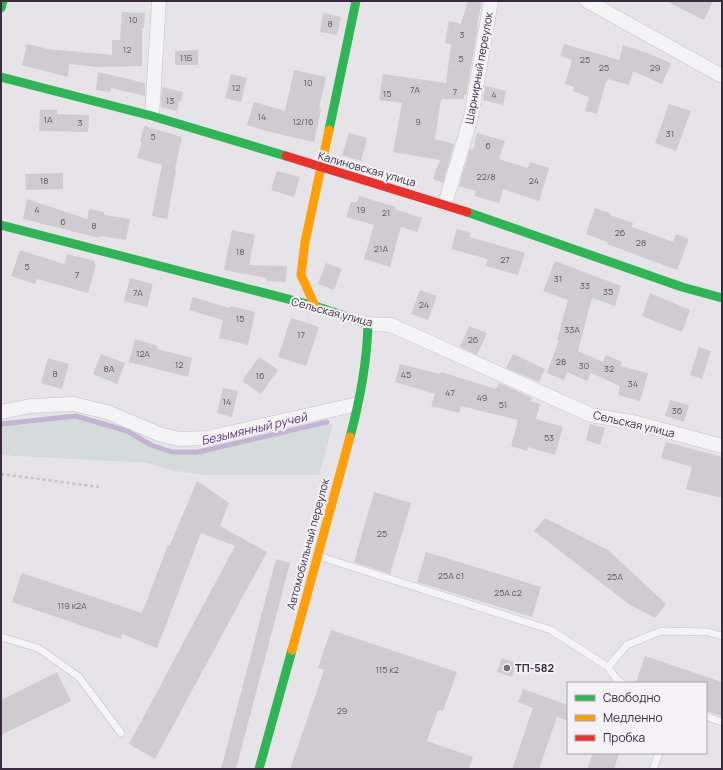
<svg xmlns="http://www.w3.org/2000/svg" width="723" height="770" font-family="Manrope,sans-serif">
<rect width="100%" height="100%" fill="#e6e4e8"/>
<!-- green -->
<path fill="#d3dbdb" d="M79 416 122 429 146 444 168 452H199L333 424 319 475H206C186 473 167 470 148 463L1 455V426Z"/>
<g fill="none" stroke-linecap="round" stroke-linejoin="round">
<!-- stream -->
<path stroke="#c4b4d2" stroke-width="5" d="M1 424 76 416 127 431 151 445 172 452H198L327 422"/>
</g>
<!-- building -->
<path fill="#cfcbd1" d="M468 1H482L477 27H478L466 95H464V99H441L435 139 454 144 443 183 433 179 440 160 393 152 402 103 379 100 383 74 446 83 451 44 445 43 449 21 461 24Z
M666 1H713L704 20Z
M122 12 145 13 144 28H142V66L98 67 69 64 68 77 22 65 27 44 48 49 112 55V40H120Z
M323 13 341 17 337 35 320 32Z
M564 44 619 60 623 45 647 53 671 63 662 84 633 71 629 85 608 79 607 82H606L597 114 585 111 589 97 573 91 574 87 565 84 572 60 560 56Z
M198 50V65H175V51Z
M294 70 326 77 319 108 321 109 314 142 270 132 247 125 254 102 285 111Z
M98 72 145 83V96L111 88 110 92 96 90Z
M231 74 247 78 241 102 225 98Z
M485 86 506 91 503 105 483 100Z
M162 87 183 92 181 101H179L177 111 161 107Z
M669 104 691 111 676 151 655 143Z
M40 110H57V114L89 115 88 132 39 131Z
M144 126 182 137 175 169 176 170 167 219 152 216 162 165 137 158 142 142H140Z
M349 133 367 138 361 161 342 155Z
M477 133 505 141 499 159 528 168 530 162 549 168 539 201 503 189 499 203 474 196 476 191 459 186 470 149 473 150Z
M277 171 300 177 294 197 271 190Z
M63 173V189L26 190 25 174Z
M359 196 396 207 395 209 422 218 417 232 401 227 390 267 364 259 374 225 346 217 351 202H357Z
M27 199 87 219 89 209 104 212V215L130 219 126 240 100 236 99 238 23 219Z
M595 208 610 213V215L633 223 632 227 673 242 676 234 689 239 677 270 607 244 608 242 586 234Z
M457 229 471 233 470 237 525 253 518 275 486 266 488 259 451 249Z
M232 230 255 235 249 265 287 266 286 282 266 281V278L224 270Z
M20 250 64 264 67 254 95 261 94 264 96 265 88 293 37 279 35 284 11 276Z
M555 261 621 286 615 306 592 298 578 351 603 362 606 355 622 362 620 366 648 373 640 401 618 395 620 386 591 373 587 381 567 372 564 380 547 373 559 340H557L568 300 543 291Z
M326 263 342 269 334 290 318 284Z
M130 278 153 284 147 307 124 301Z
M420 290 437 296 428 320 411 314Z
M650 293 690 310 682 332 642 316Z
M193 297 229 308 230 306 255 312 248 345 219 338 223 320 189 310Z
M291 318 319 327 306 366 278 357Z
M469 326 487 333 477 355 460 347Z
M135 339 158 346 157 349 192 358 188 377 129 362Z
M699 347 711 351 702 379 690 375Z
M101 354 125 363 117 384 93 374Z
M513 354 545 369 539 382 506 368Z
M259 357 278 370 261 394 242 381Z
M48 358 69 364 62 389 41 383Z
M400 364 440 374 441 372 496 389 499 383 532 398 530 401 540 404 536 419 563 427 555 455 528 447 527 451 511 446 518 420 461 406 459 413 431 406 435 394 395 382Z
M223 388 238 391 232 417 217 413Z
M670 400 689 405 684 422 665 416Z
M590 424 605 428 600 445 586 440Z
M666 442 722 457V498L686 489 692 467 661 458Z
M197 481 229 503 220 526 267 552 155 759 129 744 235 546 201 533 157 648 122 634 121 639 12 602 22 573 142 613 168 545H170Z
M374 492 411 503 390 574 354 562Z
M545 518 608 550 666 604 655 618 630 605 534 531Z
M426 552 541 587 532 617 417 582Z
M276 559 290 563 236 769H221Z
M331 630 457 672 443 711 438 710 427 741 473 757 469 769H290L324 670 318 668Z
M645 656 722 682V716L706 711V683H636Z
M502 658 516 663 512 677 497 672Z
M57 672 71 701 1 735V700Z
M523 689 568 705V721L557 717 539 769H512L533 708 518 702Z
M593 753H619L614 769H587Z"/>
<g fill="none" stroke-linecap="round" stroke-linejoin="round">
<!-- lane casing -->
<g stroke="#c3c1c5" stroke-width="8">
<path id="lane" d="M318 556 551 630 608 667 618 681 622 683
M1 637 38 648 79 677 121 733
M608 667 627 645 661 631 708 632 722 636
M706 716 722 722
M653 769 659 753"/>
</g>
<!-- street casing -->
<g stroke="#c3c1c5" stroke-width="15">
<path id="street" d="M587 1 722 76
M152 116 159 1
M445 204 471 117 491 1
M368 324 391 325 591 415 637 423 722 446
M1 412 30 406 73 404 107 412 159 434 179 439 207 438 358 404"/>
</g>
<!-- path -->
<path stroke="#c5c2c7" stroke-width="2.5" stroke-dasharray="3 3" stroke-linecap="butt" d="M1 474 99 487"/>
<!-- lane -->
<use href="#lane" stroke="#f4f3f5" stroke-width="7"/>
<!-- street -->
<use href="#street" stroke="#f4f3f5" stroke-width="14"/>
<!-- fast -->
<path stroke="#30b455" stroke-width="9" d="M1 8 3 1
M1 77 152 116 286 156
M329 130 356 1
M467 212 682 287 722 298
M1 225 315 306 368 324C367 363 360 400 350 437
M259 769 292 650"/>
<!-- slow -->
<path stroke="#ff9f0a" stroke-width="9" d="M315 306 301 275 305 242 329 130
M292 650 350 437"/>
<!-- jam -->
<path stroke="#e5322d" stroke-width="9" d="M286 156 467 212"/>
</g>
<!-- markers -->
<circle fill="#766c7b" stroke="#f5f2f7" stroke-width="1.5" cx="507" cy="668" r="4"/>
<g text-anchor="middle" stroke-width="4" stroke-linejoin="round" paint-order="stroke">
<!-- number labels -->
<g font-size="9" fill="#615566">
<text x="133" y="23">10</text>
<text x="330" y="27">8</text>
<text x="462" y="38">3</text>
<text x="127" y="53">12</text>
<text x="186" y="61">11Б</text>
<text x="461" y="62">5</text>
<text x="585" y="63">25</text>
<text x="604" y="71">25</text>
<text x="655" y="71">29</text>
<text x="308" y="86">10</text>
<text x="236" y="91">12</text>
<text x="415" y="93">7А</text>
<text x="455" y="95">7</text>
<text x="387" y="97">15</text>
<text x="494" y="98">4</text>
<text x="170" y="104">13</text>
<text x="262" y="120">14</text>
<text x="48" y="123">1А</text>
<text x="303" y="125">12/16</text>
<text x="418" y="125">9</text>
<text x="80" y="126">3</text>
<text x="670" y="137">31</text>
<text x="153" y="140">5</text>
<text x="488" y="149">6</text>
<text x="486" y="180">22/8</text>
<text x="44" y="184">18</text>
<text x="534" y="184">24</text>
<text x="37" y="213">4</text>
<text x="361" y="213">19</text>
<text x="386" y="216">21</text>
<text x="63" y="225">6</text>
<text x="94" y="229">8</text>
<text x="620" y="236">26</text>
<text x="641" y="246">28</text>
<text x="381" y="252">21А</text>
<text x="240" y="255">18</text>
<text x="505" y="263">27</text>
<text x="27" y="270">5</text>
<text x="77" y="278">7</text>
<text x="558" y="282">31</text>
<text x="585" y="289">33</text>
<text x="608" y="295">35</text>
<text x="138" y="296">7А</text>
<text x="424" y="308">24</text>
<text x="240" y="322">15</text>
<text x="572" y="333">33А</text>
<text x="301" y="338">17</text>
<text x="473" y="343">26</text>
<text x="143" y="357">12А</text>
<text x="561" y="365">28</text>
<text x="179" y="368">12</text>
<text x="584" y="369">30</text>
<text x="109" y="372">8А</text>
<text x="609" y="372">32</text>
<text x="55" y="377">8</text>
<text x="406" y="378">45</text>
<text x="260" y="379">16</text>
<text x="633" y="387">34</text>
<text x="450" y="396">47</text>
<text x="482" y="401">49</text>
<text x="227" y="405">14</text>
<text x="503" y="408">51</text>
<text x="677" y="414">36</text>
<text x="549" y="441">53</text>
<text x="382" y="537">25</text>
<text x="451" y="579">25А с1</text>
<text x="615" y="580">25А</text>
<text x="508" y="596">25А с2</text>
<text x="72" y="609">119 к2А</text>
<text x="387" y="673">115 к2</text>
<text x="342" y="714">29</text>
</g>
<!-- street labels -->
<g font-size="11" fill="#3a2b41" stroke="#f5f2f7">
<text transform="translate(479 68) rotate(-80)" y="4">Шарнирный переулок</text>
<text transform="translate(367 169) rotate(16)" y="4">Калиновская улица</text>
<text transform="translate(332 312) rotate(15)" y="4">Сельская улица</text>
<text transform="translate(634 424) rotate(13)" y="4">Сельская улица</text>
<text transform="translate(308 544) rotate(-75)" y="4">Автомобильный переулок</text>
</g>
<!-- poi labels -->
<g font-size="11" font-weight="bold" fill="#3a2b41" stroke="#f5f2f7" text-anchor="start">
<text x="515" y="672">ТП-582</text>
</g>
<!-- water labels -->
<g font-size="12" font-style="italic" fill="#5a3674" stroke="#f5f2f7">
<text transform="translate(254 429) rotate(-13)" y="4">Безымянный ручей</text>
</g>
</g>
<!-- border -->
<rect width="723" height="770" fill="none" stroke="#3a2b41" stroke-width="4"/>
<!-- legend -->
<rect x="567" y="682" width="140" height="72" fill="#f5f2f7" stroke="#aaa2ae"/>
<rect x="575" y="695" width="20" height="6" fill="#30b455" stroke="#aaa2ae"/>
<text x="603" y="702" font-size="12" fill="#3a2b41">Свободно</text>
<rect x="575" y="715" width="20" height="6" fill="#ff9f0a" stroke="#aaa2ae"/>
<text x="603" y="722" font-size="12" fill="#3a2b41">Медленно</text>
<rect x="575" y="735" width="20" height="6" fill="#e5322d" stroke="#aaa2ae"/>
<text x="603" y="742" font-size="12" fill="#3a2b41">Пробка</text>
</svg>
